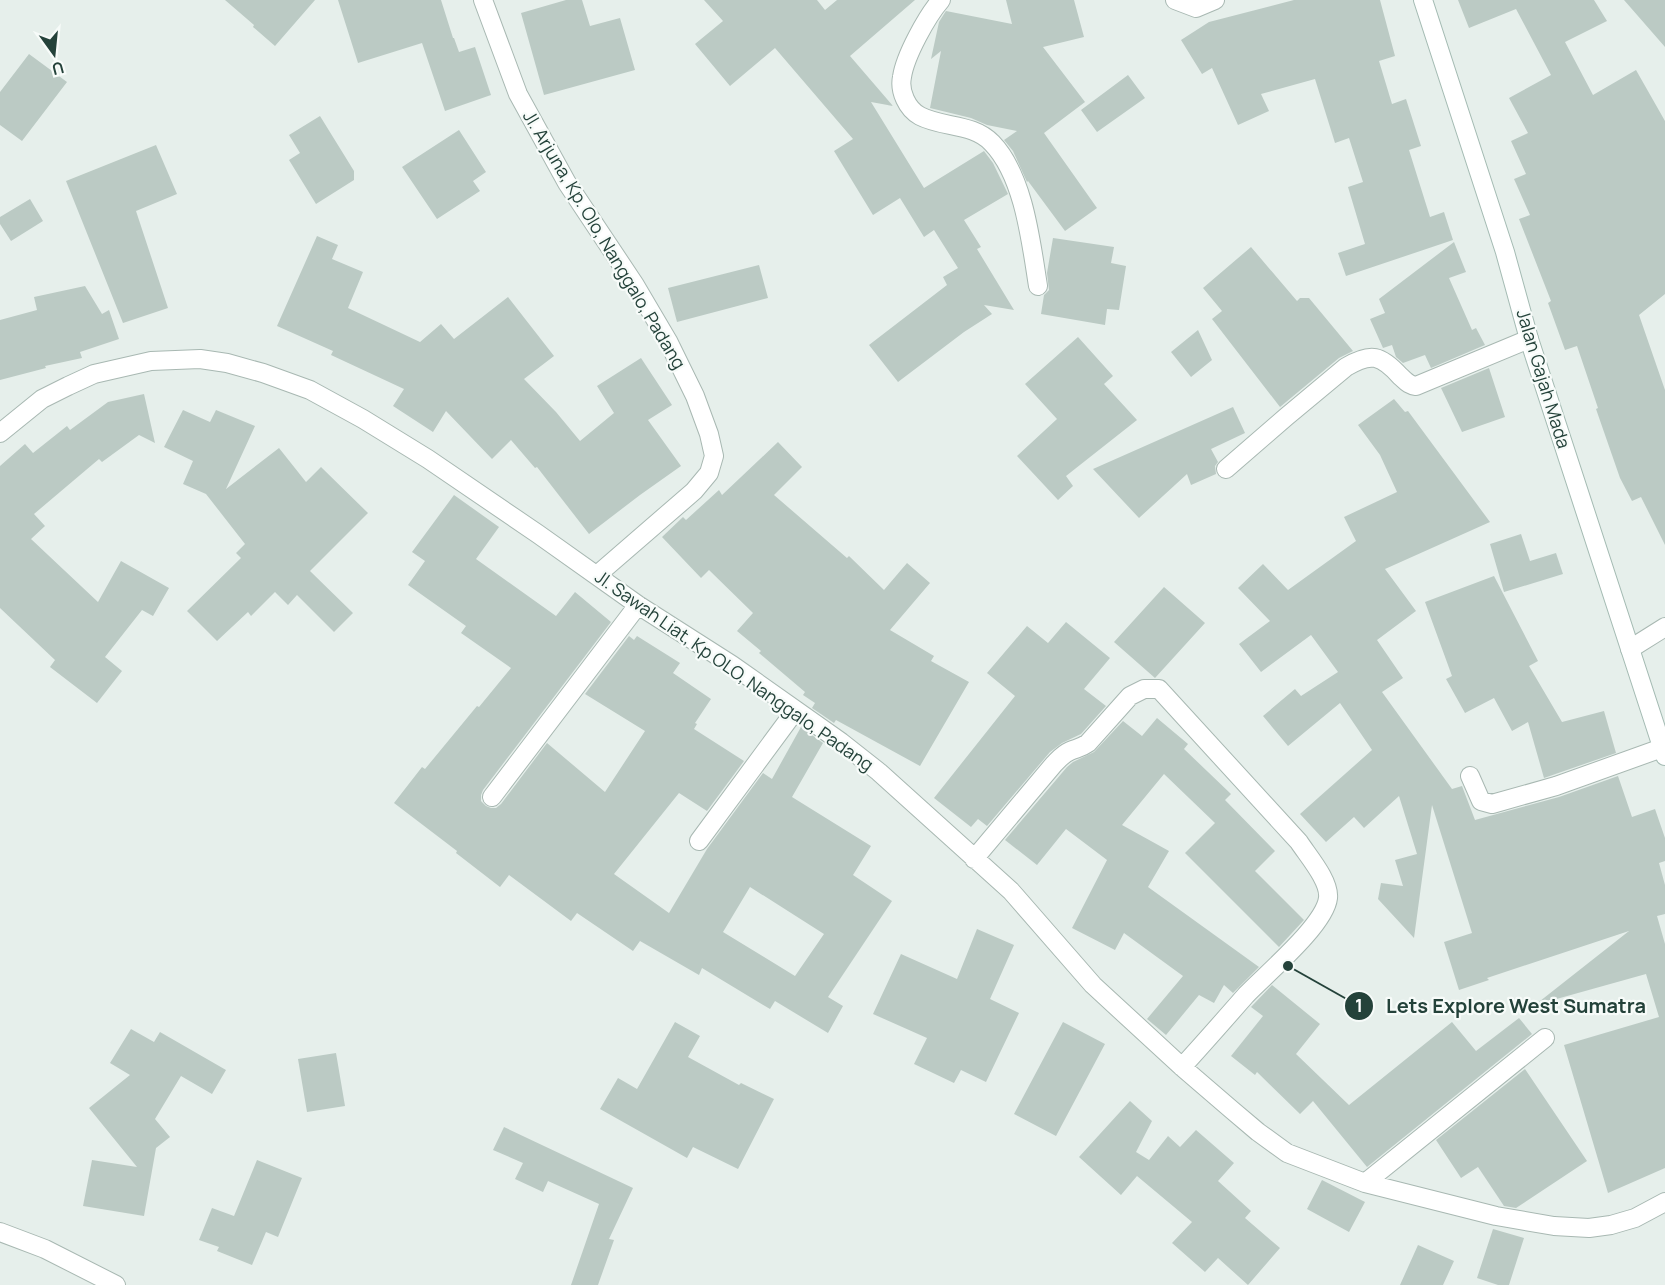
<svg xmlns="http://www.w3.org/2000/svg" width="1665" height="1285" font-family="Manrope,sans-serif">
<rect width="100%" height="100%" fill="#e6efeb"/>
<!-- building -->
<path fill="#bbcac4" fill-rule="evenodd" d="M225 0H315L275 46 253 27 254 25Z
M338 0H441L453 38H454L459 52 475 47 491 95 445 111 422 43 358 63Z
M566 0H582L590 26 620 18 635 70 544 95 521 13Z
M704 0H817L825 10 837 0H915L850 56 893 106 871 102 924 188 984 151 993 163 1008 194 964 220 981 247 977 249 1014 310 984 305 992 314 964 332 898 382 869 345 947 285 943 277 958 268 934 230 924 237 900 198 873 215 834 151 853 139 775 48 730 86 695 44 723 21Z
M1006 0H1074L1084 37 1043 47 1085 102 1044 133 1097 208 1065 231 1028 181 1027 182 1013 151 1004 140 1017 131 987 125 971 118 930 108 941 51 931 59 939 22 944 14 946 11 1012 24Z
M1294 0H1380L1395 56 1379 61 1392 104 1406 99 1421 146 1409 150 1430 217 1444 212 1453 240 1346 276 1338 253 1365 244 1348 187 1363 182 1349 138 1335 143 1315 79 1261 94 1269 111 1238 125 1212 68 1202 74 1181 40 1209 22Z
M1458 0H1594L1607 21 1565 42 1593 95 1636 70 1665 121V294L1639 315 1665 390V545L1641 497 1632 501 1620 478 1596 409 1598 408 1577 346 1565 350 1548 303 1551 301 1519 219 1530 215 1514 179 1526 174 1511 141 1528 133 1509 98 1551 75 1516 9 1469 28Z
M1624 0H1665V47Z
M29 54 67 82 22 141 0 125V92Z
M1128 75 1145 98 1097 132 1081 110Z
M320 116 354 171V180L316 204 289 160 300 153 289 135Z
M459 130 486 172 473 181 480 191 437 219 402 167Z
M156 145 177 194 136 211 168 308 123 323 66 181Z
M30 199 43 221 11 241 0 224V217Z
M317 236 338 245 332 259 363 272 348 308 420 342 441 324 454 339 508 297 554 356 524 379 556 412 580 441 614 413 597 386 641 358 672 405 648 420 681 466 640 495 589 534 537 467 535 468 511 440 492 459 446 411 433 432 393 406 404 389 331 355 333 351 277 326Z
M1053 238 1114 247 1111 263 1126 266 1119 310 1107 309 1105 325 1041 314 1044 295 1049 290 1047 273Z
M1454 242 1466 272 1449 278 1472 330 1476 328 1485 345 1431 368 1425 355 1403 363 1396 357 1392 345 1383 348 1370 319 1385 313 1379 299Z
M1251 247 1297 301 1300 298H1309L1353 351 1339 358 1280 407 1212 319 1222 311 1203 288Z
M759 265 768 298 677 322 668 288Z
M85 286 102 314 109 310 119 339 80 352 82 358 45 366 46 368 0 380V320L37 310 34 297Z
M1198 330 1212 360 1191 377 1171 352Z
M1078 337 1113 376 1104 384 1137 420 1066 476 1073 486 1058 500 1017 456 1057 419 1025 384Z
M1489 368 1505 417 1462 432 1441 388Z
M144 394 155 443 139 435 102 462 99 459 34 514 45 526 31 539 98 602 121 561 169 588 153 616 142 610 105 657 122 671 97 703 50 667 55 660 0 608V466L25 444 33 453 67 426 70 430 108 402Z
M1394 399 1405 412 1408 411 1490 522 1385 569 1416 611 1377 640 1403 678 1382 692 1452 789 1462 786 1475 820 1559 797 1618 776 1632 817 1655 809 1665 838V861L1659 863 1665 885V914L1657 916 1665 944V1168L1608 1193 1564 1045 1659 1017 1646 974 1535 1005 1629 931 1487 978 1489 980 1459 990 1444 942 1472 933 1432 805 1414 938 1378 899 1381 883 1403 886 1395 860 1417 854 1399 796 1364 828 1354 817 1326 842 1300 814 1372 750 1340 703 1288 746 1263 716 1295 689 1301 696 1338 672 1311 635 1261 672 1239 644 1270 621 1238 588 1263 564 1288 590 1356 541 1344 517 1397 492 1380 455 1358 425Z
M1233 407 1245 433 1211 449 1218 462 1215 466 1216 474 1191 485 1187 474 1139 518 1093 469Z
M183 410 210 422 216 410 255 426 226 489 279 448 306 482 321 467 368 513 310 571 353 613 334 632 297 595 288 605 275 592 251 616 248 612 217 641 187 611 241 558 236 553 245 544 206 494 183 484 193 461 164 447Z
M778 442 802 467 774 495 847 558 849 556 884 590 907 563 930 583 890 630 934 656 931 661 969 682 920 766 836 720 834 723 812 708 815 703 803 695 805 692 759 653 761 651 737 631 753 613 709 570 701 578 662 537 683 517 686 520 719 490 722 495Z
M454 495 499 527 476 559 556 616 575 592 611 622 483 790 481 795V801L486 806 491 808H496L501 804 547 743 605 792 645 731 585 694 629 636 634 640 637 636 680 663 673 673 711 699 695 723 697 724 694 729 744 761 707 811 679 793 614 874 669 913 707 849 763 773 772 779 801 727 823 743 792 797 871 846 853 875 892 901 828 997 843 1006 828 1033 775 1001 770 1009 702 968 699 975 640 941 633 951 577 913 571 921 509 875 500 887 456 853 457 851 394 803 422 767 425 769 477 706 479 707 511 668 461 633 466 626 408 585 425 561 412 552ZM750 887 824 934 795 976 723 932Z
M1521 534 1530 561 1556 553 1563 574 1504 592 1490 544Z
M1494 576 1538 661 1529 666 1562 722 1604 711 1616 753 1544 778 1528 722 1512 731 1494 698 1465 713 1446 679 1452 676 1425 602Z
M1164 587 1205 623 1155 678 1114 642Z
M1066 622 1110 658 1084 689 1106 706 1081 734 1062 743 1050 752 987 826 978 819 971 827 934 798 1015 696 987 673 1027 626 1048 643Z
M1157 718 1188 744 1184 749 1231 794 1225 800 1275 851 1255 871 1304 920 1279 947 1185 853 1215 823 1164 774 1122 825 1169 851 1148 887 1259 967 1233 993 1224 985 1214 1003 1199 995 1166 1035 1147 1019 1183 976 1124 933 1115 950 1072 928 1107 860 1066 829 1037 865 1005 840 1067 767 1073 762 1094 752 1123 721 1142 736Z
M977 929 1014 945 990 999 1019 1013 986 1082 961 1070 954 1083 914 1064 927 1038 873 1014 901 954 957 979Z
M1272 985 1320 1024 1296 1054 1349 1105 1452 1022 1476 1051 1519 1018 1532 1034 1367 1167 1313 1101 1300 1114 1257 1072 1255 1075 1231 1056 1263 1016 1251 1007Z
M675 1022 700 1036 688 1057 739 1085 741 1083 774 1099 738 1169 693 1147 687 1158 600 1109 618 1078 637 1089Z
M1063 1022 1105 1044 1056 1136 1014 1114Z
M131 1029 154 1042 160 1032 226 1070 212 1094 181 1076 155 1119 170 1137 156 1148 144 1216 83 1206 92 1160 137 1167 89 1108 130 1075 110 1063Z
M336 1053 345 1106 307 1112 298 1059Z
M1525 1069 1587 1161 1516 1208 1504 1206 1478 1167 1461 1178 1436 1140Z
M1130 1101 1152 1121 1136 1152 1149 1160 1168 1136 1180 1147 1196 1130 1234 1163 1218 1181 1251 1211 1245 1218 1280 1248 1248 1285 1218 1258 1205 1272 1172 1243 1192 1222 1137 1176 1121 1195 1079 1157Z
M504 1127 633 1188 609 1239 614 1240 598 1285H571L599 1204 548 1181 543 1192 515 1179 523 1163 493 1150Z
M257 1160 302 1178 278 1237 266 1232 252 1265 217 1251 219 1247 199 1240 212 1208 234 1216Z
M1322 1180 1365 1202 1349 1232 1307 1209Z
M1493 1229 1524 1238 1509 1285H1498L1477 1278Z
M1418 1245 1454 1261 1443 1285H1400Z"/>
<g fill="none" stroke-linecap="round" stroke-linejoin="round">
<!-- minor casing -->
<g stroke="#a8b8b2" stroke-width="20">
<path id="minor" d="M483 0 518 94 567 183 635 285 668 341 695 396 709 434 714 456 709 473 694 491 597 575
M941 0C927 16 905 56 902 77 899 91 907 109 920 116 943 128 973 123 992 143 1024 176 1031 242 1038 286
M1175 0 1196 8 1215 0
M0 433 42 399 68 386 94 374 151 361 200 359 227 363 263 373 310 390 363 419 428 459 538 534 638 605 732 665 841 742 879 772 1011 891 1093 985 1182 1067 1232 1110 1258 1132 1287 1153 1365 1183 1496 1216 1554 1226 1589 1228 1611 1225 1635 1218 1665 1202
M1226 469 1286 417 1346 367C1371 352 1381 355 1400 376 1406 381 1408 385 1416 386L1529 339
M1630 649 1665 627
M1470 776 1481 801 1492 804 1556 786 1662 748
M492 797 638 605
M699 841 795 711
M974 859 1054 764C1059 759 1063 754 1070 751 1077 748 1081 748 1088 743L1130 696 1144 689H1159L1299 842C1308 856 1330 881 1328 898 1325 925 1266 974 1246 995 1225 1019 1204 1043 1182 1067
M1365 1183 1545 1038
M0 1232 45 1249 116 1285"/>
</g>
<!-- secondary casing -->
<g stroke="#a4bbb3" stroke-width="20">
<path id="secondary" d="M1423 0 1505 252 1529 339 1665 756"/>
</g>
<!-- minor -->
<use href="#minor" stroke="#fff" stroke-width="18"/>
<!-- secondary -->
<use href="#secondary" stroke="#fff" stroke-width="18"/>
</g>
<g text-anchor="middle" stroke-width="4.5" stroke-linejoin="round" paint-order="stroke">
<!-- street labels -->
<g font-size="18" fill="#24423a" stroke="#f7fbf9">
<text transform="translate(604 240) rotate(59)" y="6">Jl. Arjuna, Kp. Olo, Nanggalo, Padang</text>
<text transform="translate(1543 379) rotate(73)" y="6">Jalan Gajah Mada</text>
<text transform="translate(734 671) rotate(35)" y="6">Jl. Sawah Liat, Kp OLO, Nanggalo, Padang</text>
</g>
</g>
<!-- callouts -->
<path fill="none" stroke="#24423a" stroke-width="2" d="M1288 966L1359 1006"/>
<g fill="#24423a" stroke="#f7fbf9" stroke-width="2">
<circle cx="1288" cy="966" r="6"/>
<circle cx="1359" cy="1006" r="15"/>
</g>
<g font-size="18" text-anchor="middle" font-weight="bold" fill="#fff">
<text x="1359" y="1012">1</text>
</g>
<g font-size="20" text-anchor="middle" font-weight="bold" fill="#24423a" stroke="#f7fbf9" stroke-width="4.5" stroke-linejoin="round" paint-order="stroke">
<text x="1516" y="1013">Lets Explore West Sumatra</text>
</g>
<!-- north arrow -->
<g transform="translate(54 54) rotate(165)" stroke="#f7fbf9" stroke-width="4.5" paint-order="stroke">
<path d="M0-4.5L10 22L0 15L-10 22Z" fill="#24423a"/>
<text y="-9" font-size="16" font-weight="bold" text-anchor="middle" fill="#24423a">U</text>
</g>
</svg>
